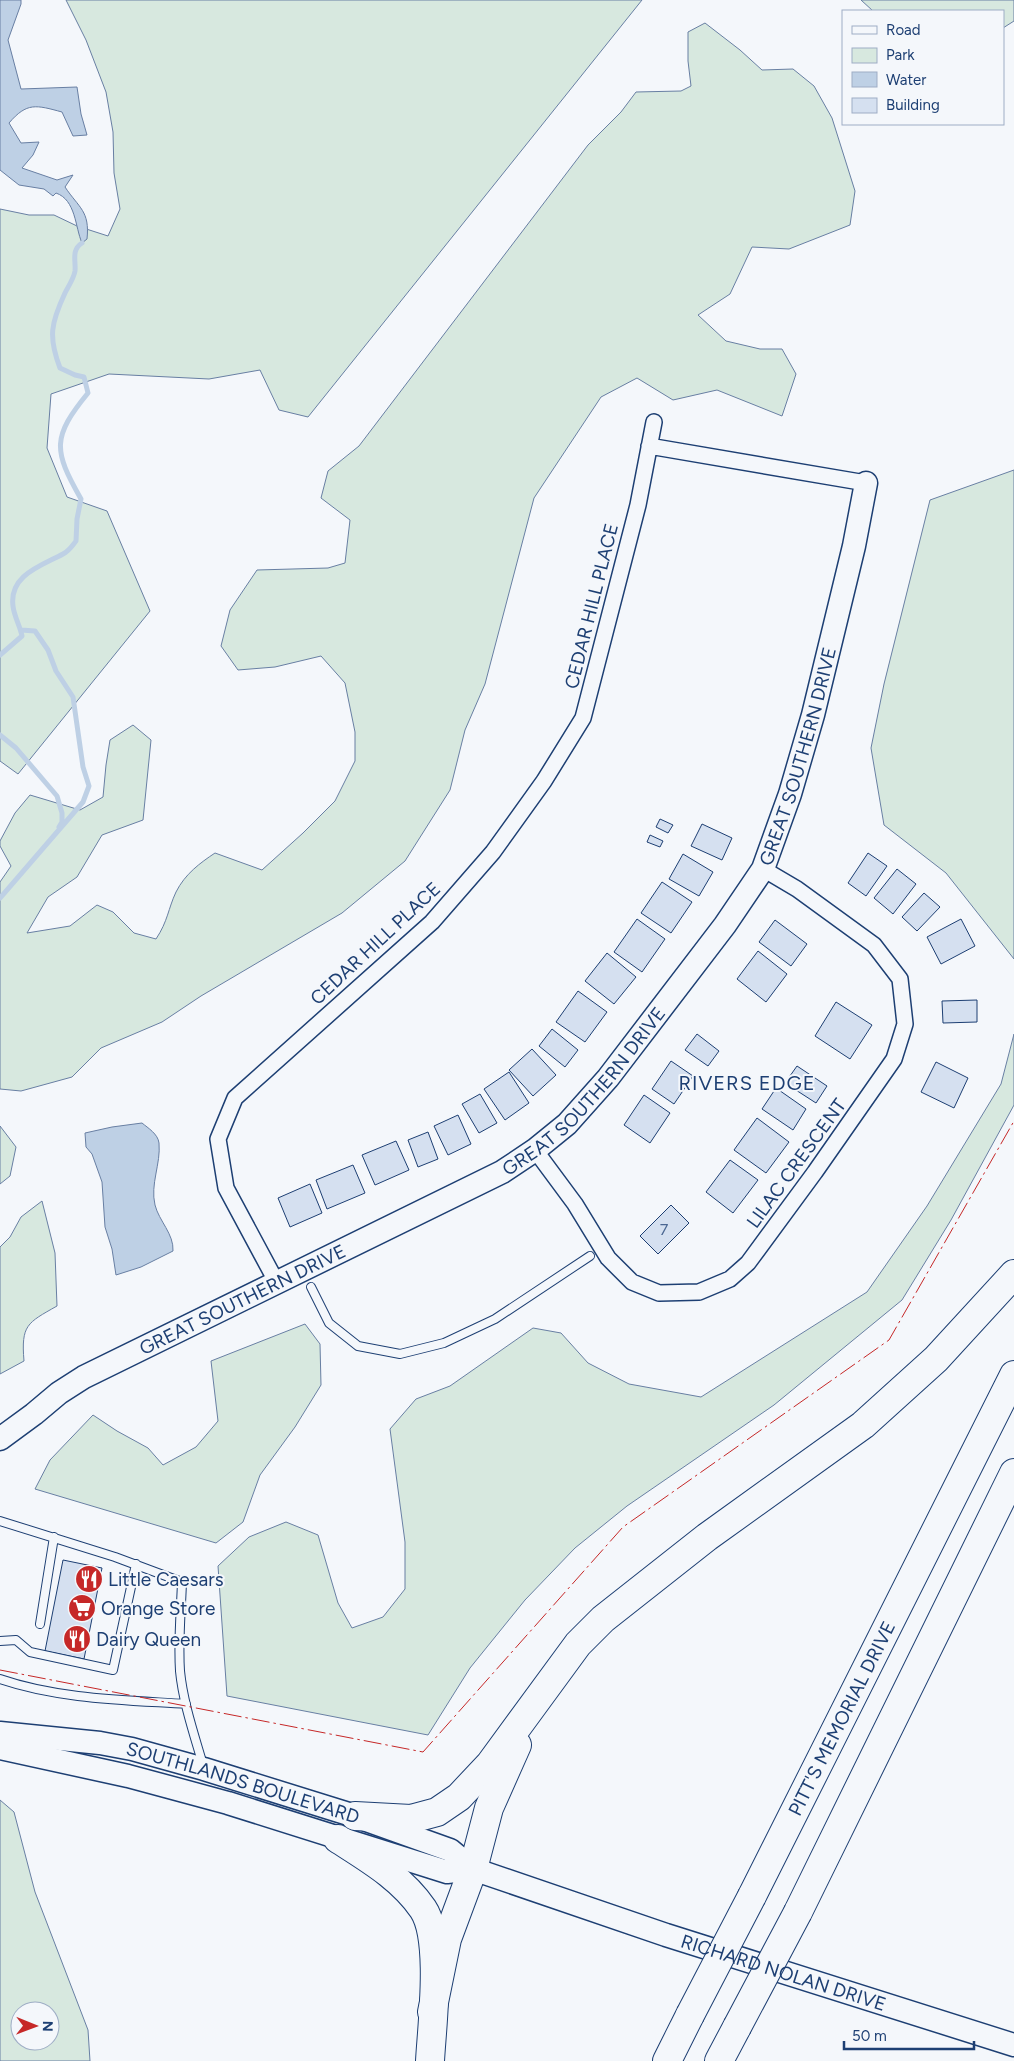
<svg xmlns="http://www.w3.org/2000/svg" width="1014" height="2061" font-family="Figtree,sans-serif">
<rect width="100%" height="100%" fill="#f4f7fb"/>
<!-- green -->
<path fill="#d7e8df" stroke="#687fa3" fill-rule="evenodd" d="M66 0H642L308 417 279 410 260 370 209 379 109 374 51 394 47 448 67 497 107 511 150 611 18 774 0 761V209L29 215H54L77 226 108 236 120 209 114 173 113 132 106 92 86 40Z
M861 0H1014V21L1003 28V11H873Z
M705 23 740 50 762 70 793 69 814 86 832 118 855 191 850 225 789 249 752 247 730 294 698 315 726 341 760 349H782L796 374 782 416 717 390 673 400 637 378 601 397 534 498 485 684 465 730 450 790 405 861 342 913 201 996 162 1022 101 1048 72 1077 21 1091 0 1089V882L11 866 0 846V841L15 813 30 795 80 810 103 797 106 765 110 740 133 725 151 740 143 820 102 835 77 877 48 897 27 933 70 926 97 905 113 912 134 933 156 939C168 921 168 909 176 892 185 874 200 863 215 853L262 870 303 833 335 801 355 761V732L345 683 321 656 275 667 238 670 221 646 230 610 257 570 328 568 345 563 350 520 321 498 328 471 359 446 588 145 621 112 636 92 681 91 691 86 688 61V32Z
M1014 470V959L946 873 884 825 871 748 884 684 930 500Z
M1014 1034V1105L951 1220 902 1300 774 1405 627 1506 575 1548 525 1600 470 1668 428 1735 227 1696 218 1566 249 1537 286 1522 318 1535 338 1603 352 1628 383 1617 405 1589V1542L390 1429 416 1399 450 1386 533 1328 561 1333 588 1363 629 1384 701 1397 867 1292 927 1206 1001 1084Z
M0 1126 16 1147 10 1176 0 1184Z
M42 1201 55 1253 57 1306C27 1323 21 1325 24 1361L0 1374V1247L10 1237 21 1217Z
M305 1324 320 1344 321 1385 295 1427 260 1475 243 1522 216 1543 35 1489 50 1460 93 1415 117 1431 148 1448 163 1465 196 1447 218 1421 211 1361Z
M0 1800 14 1812 35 1892 88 2030 90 2061H0ZM20 2011H50V2041H20Z"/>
<!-- water -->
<path fill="#bed0e5" stroke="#687fa3" d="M0 0H21V4L8 40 21 89 77 87 81 114 87 135 73 136 62 112C36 105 27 102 9 123L21 143 39 142 33 155 22 168 57 180 73 175 65 187C79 208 90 211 87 239L82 243C75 227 76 200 56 193L53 196 44 189 19 185 0 170Z
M142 1123C148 1128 158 1134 159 1143 161 1164 150 1184 155 1205 159 1221 174 1234 173 1251L141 1267 116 1275 112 1249 105 1227 102 1182 92 1154 86 1147 85 1133 112 1127Z"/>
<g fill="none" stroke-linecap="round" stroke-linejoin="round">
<!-- stream -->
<path stroke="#bed0e5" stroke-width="5" d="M0 655 22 636C20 626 14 616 13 606 9 575 41 566 63 554 69 551 72 546 76 541L77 519 81 499C53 450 52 437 88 393L84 377 75 375 60 368C48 337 51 323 65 293 68 287 74 278 75 271 76 261 71 250 82 243
M0 735 16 748 57 796 62 813V822L59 827
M0 898 83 802 89 786 83 767 73 697 56 671 48 650 35 631 21 630"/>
</g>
<!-- building -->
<path fill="#d5e0f0" stroke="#1d3f73" d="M660 819 673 825 668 833 656 827Z
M702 824 732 838 722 860 691 846Z
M650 835 663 841 660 847 647 842Z
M868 853 887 866 866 896 848 883Z
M683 854 713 872 699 896 669 879Z
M897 869 916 884 893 914 874 898Z
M662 882 692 902 671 933 641 913Z
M924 893 940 907 917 931 902 917Z
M637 919 665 939 642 972 614 952Z
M961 919 975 946 941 964 927 937Z
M775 920 807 944 791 966 759 942Z
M758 951 787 974 766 1002 737 979Z
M607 953 636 977 614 1004 585 981Z
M578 991 607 1012 585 1042 556 1022Z
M977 1000V1022L943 1023 942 1001Z
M836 1002 872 1025 850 1059 815 1036Z
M552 1029 578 1050 565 1067 539 1046Z
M697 1034 719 1051 708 1066 685 1050Z
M532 1049 556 1075 533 1096 509 1070Z
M671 1061 693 1076 674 1104 652 1089Z
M936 1062 968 1078 954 1108 921 1092Z
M797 1066 827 1086 816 1103 785 1083Z
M509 1072 529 1103 505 1120 484 1089Z
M776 1088 806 1109 793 1130 762 1109Z
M480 1094 497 1123 479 1133 462 1104Z
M644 1095 670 1113 650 1143 624 1125Z
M458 1115 471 1144 448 1155 434 1126Z
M757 1118 789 1142 766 1173 734 1150Z
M428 1132 438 1159 418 1167 408 1140Z
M396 1141 409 1170 375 1185 362 1155Z
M730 1160 758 1180 733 1213 706 1192Z
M353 1165 365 1193 327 1209 316 1180Z
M310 1184 322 1213 290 1227 278 1198Z
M671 1205 689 1223 658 1254 640 1236Z
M63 1560 102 1568 84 1659 45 1651Z"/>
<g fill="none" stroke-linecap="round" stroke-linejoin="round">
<!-- lane casing -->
<g stroke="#1d3f73" stroke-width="10">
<path id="lane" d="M311 1287 329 1323 358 1346 400 1354 444 1343 495 1319 590 1256
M0 1521 115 1557 182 1582C181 1611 178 1641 180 1671 183 1702 194 1734 203 1765
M40 1624 54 1537
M0 1641 16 1640 30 1652 113 1670 136 1564
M0 1679C58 1699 125 1700 186 1704"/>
</g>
<!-- street casing -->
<g stroke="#1d3f73" stroke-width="18">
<path id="street" d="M649 446 866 483
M535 1150 575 1204 608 1258 632 1282 659 1293 699 1292 730 1279 748 1263 815 1172 894 1059 905 1024 900 979 874 945 797 889 763 869
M277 1283 226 1188 218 1139 235 1098 432 922 493 852 544 781 583 718 638 505 654 422"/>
</g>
<!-- secondary casing -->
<g stroke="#1d3f73" stroke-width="25">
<g id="secondary">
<path id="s1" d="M0 1439 34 1414 59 1393 84 1377 502 1172 535 1150 567 1124 608 1078 725 925 763 869 790 794 813 715 854 546 866 483"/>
<path id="s2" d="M0 1733 100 1743 132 1749 204 1769 355 1816 450 1850 473 1869 666 1935 1014 2045"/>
<path d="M0 1748 128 1776 228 1803 447 1872 473 1869"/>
</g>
</g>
<!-- highway casing -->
<g stroke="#1d3f73" stroke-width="30">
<g id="highway">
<path d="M355 1816 411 1819 437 1812 459 1797 490 1764 578 1644 603 1619 707 1537 863 1425 936 1359 1014 1274"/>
<path d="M338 1839C369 1859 402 1878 423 1909 443 1939 432 2024 430 2061"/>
<path id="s3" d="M752 1896 1014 1375"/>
<path d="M798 1912 1014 1473"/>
<path d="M432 2012 447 1939 473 1869 489 1808 517 1745"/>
<path d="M667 2061 690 2015"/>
<path d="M719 2061 737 2027"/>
</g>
</g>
<!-- lane -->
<use href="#lane" stroke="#f4f7fb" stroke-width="8"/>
<!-- street -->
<use href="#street" stroke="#f4f7fb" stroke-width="15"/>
<!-- secondary -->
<use href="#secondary" stroke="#f4f7fb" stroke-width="22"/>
<!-- highway -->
<use href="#highway" stroke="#f4f7fb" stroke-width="28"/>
<!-- highway-bridge casing -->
<g stroke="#1d3f73" stroke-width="30" stroke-linecap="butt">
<path id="highway-bridge" d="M690 2015 752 1896
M737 2027 798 1912"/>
</g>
<!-- highway-bridge -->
<use href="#highway-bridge" stroke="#f4f7fb" stroke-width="28"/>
<!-- power -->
<path stroke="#c62828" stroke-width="1" stroke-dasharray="18 4 2.5 4" stroke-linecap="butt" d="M0 1670 423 1752 623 1527 889 1340 1014 1121"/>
</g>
<!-- icons -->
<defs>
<g id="restaurant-disc" transform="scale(1.4375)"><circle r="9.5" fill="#c62828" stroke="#f4f7fb"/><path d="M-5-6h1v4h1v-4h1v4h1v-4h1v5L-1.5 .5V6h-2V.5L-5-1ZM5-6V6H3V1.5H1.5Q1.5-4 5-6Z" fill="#fff"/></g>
<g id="supermarket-disc" transform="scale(1.4375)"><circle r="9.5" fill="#c62828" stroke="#f4f7fb"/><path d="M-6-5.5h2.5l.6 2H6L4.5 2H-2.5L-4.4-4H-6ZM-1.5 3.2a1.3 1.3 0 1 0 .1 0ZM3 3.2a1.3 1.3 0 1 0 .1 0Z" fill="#fff"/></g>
</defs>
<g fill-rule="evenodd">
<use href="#restaurant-disc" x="89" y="1579"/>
<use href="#supermarket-disc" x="82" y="1608"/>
<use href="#restaurant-disc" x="77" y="1639"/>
</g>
<g text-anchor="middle" stroke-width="4" stroke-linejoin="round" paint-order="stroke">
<!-- number labels -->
<g font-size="16" fill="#4b6792">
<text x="664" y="1235">7</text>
</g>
<!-- street labels -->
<g font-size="19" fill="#1d3f73" stroke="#f4f7fb">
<text transform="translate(591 606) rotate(-76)" y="7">CEDAR HILL PLACE</text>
<text dy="7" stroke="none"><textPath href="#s1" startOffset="1091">GREAT SOUTHERN DRIVE</textPath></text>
<text transform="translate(375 943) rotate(-43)" y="7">CEDAR HILL PLACE</text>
<text dy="7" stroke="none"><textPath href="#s1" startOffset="686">GREAT SOUTHERN DRIVE</textPath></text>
<text transform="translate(796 1163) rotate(-54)" y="7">LILAC CRESCENT</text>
<text dy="7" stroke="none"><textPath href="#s1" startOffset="281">GREAT SOUTHERN DRIVE</textPath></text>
<text dy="7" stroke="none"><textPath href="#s3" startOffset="199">PITT'S MEMORIAL DRIVE</textPath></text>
<text dy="7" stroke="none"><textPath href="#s2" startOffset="249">SOUTHLANDS BOULEVARD</textPath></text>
<text dy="7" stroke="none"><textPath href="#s2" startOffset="824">RICHARD NOLAN DRIVE</textPath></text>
</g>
<!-- poi labels -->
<g font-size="19" fill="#1d3f73" stroke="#f4f7fb" text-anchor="start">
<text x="108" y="1586">Little Caesars</text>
<text x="101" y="1615">Orange Store</text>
<text x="96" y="1646">Dairy Queen</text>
</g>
<!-- neighbourhood labels -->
<g font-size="20" letter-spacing="1" fill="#1d3f73" stroke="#f4f7fb">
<text x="747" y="1090">RIVERS EDGE</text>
</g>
</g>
<!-- legend -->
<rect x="842" y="10" width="162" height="115" fill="#f4f7fb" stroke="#9eadc5"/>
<rect x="852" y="26" width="25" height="8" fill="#f4f7fb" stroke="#9eadc5"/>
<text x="886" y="35" font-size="15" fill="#1d3f73">Road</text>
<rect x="852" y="48" width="25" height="15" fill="#d7e8df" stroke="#9eadc5"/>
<text x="886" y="60" font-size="15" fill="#1d3f73">Park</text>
<rect x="852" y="72" width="25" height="15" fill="#bed0e5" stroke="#9eadc5"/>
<text x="886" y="85" font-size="15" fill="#1d3f73">Water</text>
<rect x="852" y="98" width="25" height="15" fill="#d5e0f0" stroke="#9eadc5"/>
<text x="886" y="110" font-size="15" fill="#1d3f73">Building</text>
<!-- north arrow -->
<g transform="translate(35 2026) rotate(91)"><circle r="24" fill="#f4f7fb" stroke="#9eadc5"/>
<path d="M0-4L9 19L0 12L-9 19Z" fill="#c62828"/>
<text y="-8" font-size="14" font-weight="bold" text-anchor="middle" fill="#1d3f73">N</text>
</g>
<!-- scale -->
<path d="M844 2041v8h130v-8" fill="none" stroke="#1d3f73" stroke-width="2.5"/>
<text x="852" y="2041" font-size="15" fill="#1d3f73" stroke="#f4f7fb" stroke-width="4" paint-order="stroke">50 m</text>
</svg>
